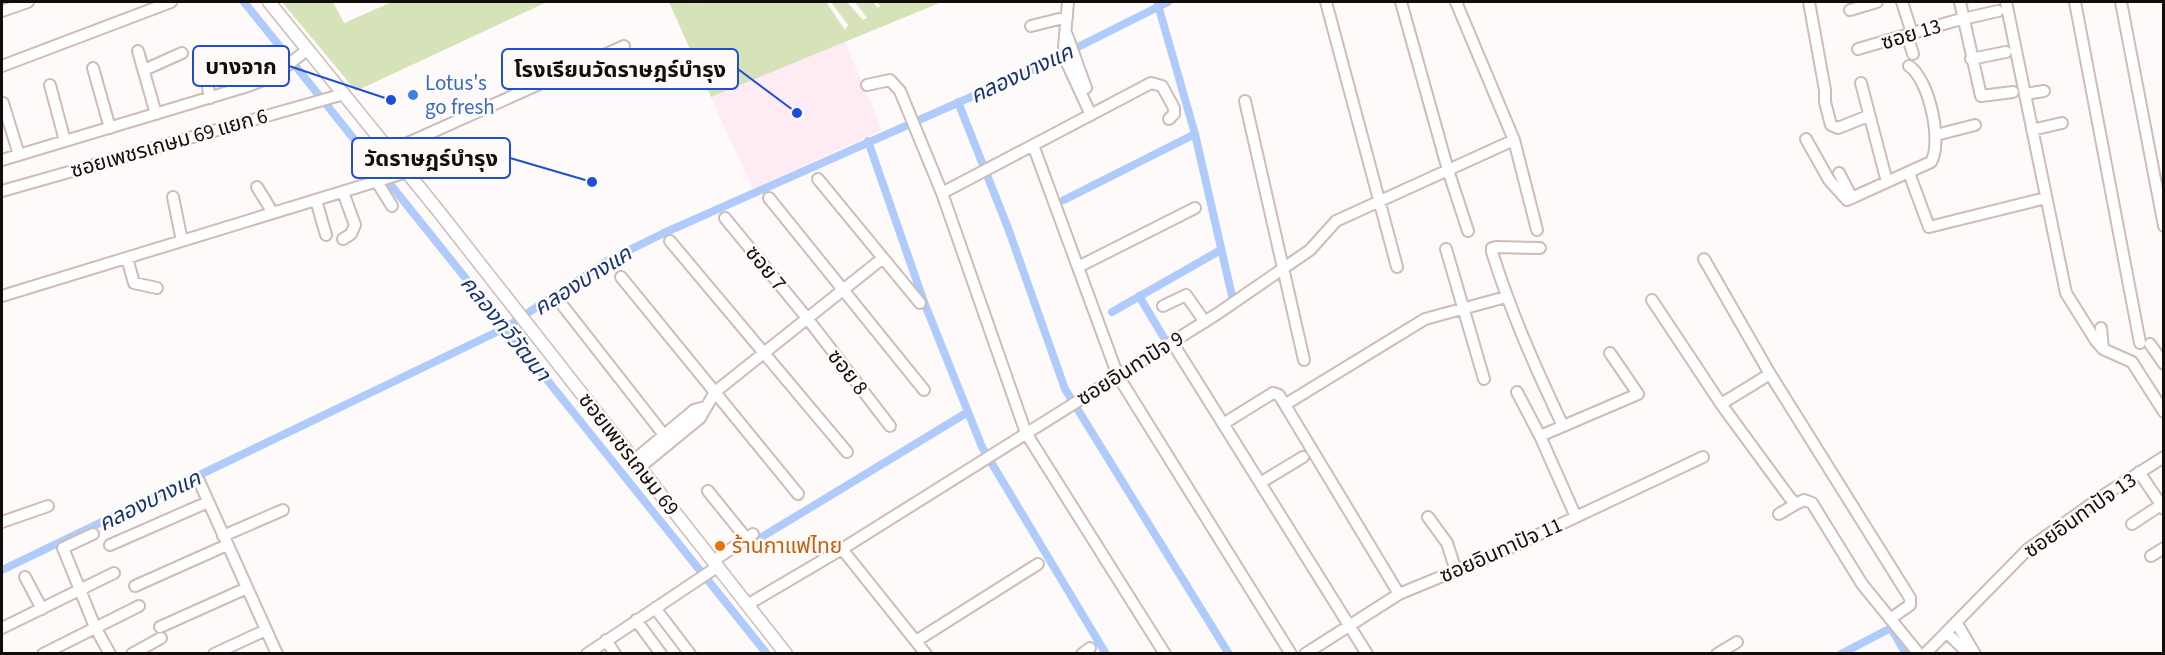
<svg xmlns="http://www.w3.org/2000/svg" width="2165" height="655" font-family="'Source Sans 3','Noto Sans Thai',sans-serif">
<rect width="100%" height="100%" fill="#fefaf9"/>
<!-- education -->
<path fill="#ffebf3" d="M845 42 882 130 753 189 711 97Z"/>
<!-- green -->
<path fill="#d6e3b8" d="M282 2H333L344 23 392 2H547L356 91Z
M669 2H695L697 5 696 2H826L845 30 848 25 831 2H847L863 20 867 18 855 2H873L878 8 880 6 877 2H942L711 97Z"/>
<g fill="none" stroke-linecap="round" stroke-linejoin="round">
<!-- canal -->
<path stroke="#aecbfb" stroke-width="8" d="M244 2 767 654
M1158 5 1195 134 1232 296
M958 102 1008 228 1065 389 1229 654
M868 141 924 302 982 447 1106 654
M1064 200 1195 134
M1139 296 1170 348
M1112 312 1219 251
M752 543 968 412
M2 570 505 328 607 261 664 233 1034 69 1168 2
M1841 654 1891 628 1906 654"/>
<!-- minor casing -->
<g stroke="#cebdb7" stroke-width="14">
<path id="minor" d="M1068 2 1064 47 1066 61 1091 115
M1326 2 1397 267
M1401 2 1448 170 1468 231
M1456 2 1514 140 1537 230
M1809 2 1825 90V102L1831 125 1838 128 1868 116
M1902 2 1912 33
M1960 2 1981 96 2013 92
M2006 2 2066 293 2096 341 2103 349 2132 362 2164 412
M2075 2 2140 343
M2121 2 2164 226
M1850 10 1877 2
M2 11 28 2
M1031 26 1067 17
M1067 35 1086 88
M1907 35 1913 54
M1858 49 1954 21 1998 11
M138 51 156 114
M607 54 618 78
M1971 59 2006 52
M2 66 171 2
M93 68 110 128
M144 70 182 53
M1861 83 1887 182
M50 85 65 141
M867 85 890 80 900 91 942 193 1026 433 1165 654
M2025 94 2044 91
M210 98 207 82 242 59
M1245 101 1304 360
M3 103 19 155
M2032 130 2062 123
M1936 135 1975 125
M1806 139 1829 180 1847 200 1931 162C1943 142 1929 79 1909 66
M1033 145 1118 376 1291 654
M390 151 624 46
M2 160 248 86 274 76 308 49
M1839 173 1852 198
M1909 173 1929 227 2046 198
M818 179 920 303
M377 182 392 206
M257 187 273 213
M2 191 344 94
M343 192 355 225 351 234 343 239
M942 193 1151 83 1162 86 1174 108V114L1169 119
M173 197 182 241
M769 198 924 390
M316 200 326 235
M725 218 807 318 890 426
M670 241 847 452
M1540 248 1496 247 1492 248V252C1511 313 1536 369 1563 426
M1446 249 1484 379
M127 258 134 283 157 288
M1704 259 1770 374
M1078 267 1195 208
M621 277 798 494
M2 296 407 172
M1652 300 1721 404 1790 498 1796 504 1804 500 1812 503 1862 584 1919 654
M563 306 664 435
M1163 306 1186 295 1205 322
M2101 328 2103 349
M1172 342 1367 654
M2150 344 2164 364
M1517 392 1540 436 1576 517
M1286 404 1425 319 1506 297
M1721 404 1770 374 1910 598V605L1890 619
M1223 424 1273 393 1279 395 1399 594
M1540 436 1638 394 1610 353
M633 461 694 410 705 407
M639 468 700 418 715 392 883 258
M2139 472 2164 509
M199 481 277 654
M1260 483 1303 457
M708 491 746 538
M1779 514 1796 504
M1428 517 1447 543 1456 571
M2 522 48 506
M2132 524 2161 505
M93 534 63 548 95 627 110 654
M223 536 283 510
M110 545 208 502
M842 549 926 654
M2151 556 2164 548
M713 561 753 534
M25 577 42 609
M135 586 227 545
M747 605 842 549 1217 314 1310 250 1336 221 1514 140
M655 608 690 654
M636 620 661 654
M1956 622 1975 654
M160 627 247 588
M2 628 114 573
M1946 632 1969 654
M606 640 615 654
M916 641 1038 564
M43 654 139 606
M132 654 161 638
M214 654 266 630
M587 654 717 567
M1082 654 1090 648
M1305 654 1399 594 1508 549 1703 457
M1717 654 1737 642
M1925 654 2028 549 2104 495 2164 457"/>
</g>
<!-- major casing -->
<g stroke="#cebdb7" stroke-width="15">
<path id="major" d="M269 2 436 208 786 654"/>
</g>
<!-- minor -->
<use href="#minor" stroke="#fff" stroke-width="10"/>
<!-- major -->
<use href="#major" stroke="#fff" stroke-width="12"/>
</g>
<!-- markers -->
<circle fill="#3f7fe0" stroke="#fefaf9" stroke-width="2" cx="413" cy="95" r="6"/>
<circle fill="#e8710a" stroke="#fefaf9" stroke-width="2" cx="720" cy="546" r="6"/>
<g text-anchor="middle" stroke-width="5" stroke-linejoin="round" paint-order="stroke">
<!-- street labels -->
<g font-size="21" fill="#130d0b" stroke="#fefaf9">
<text transform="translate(1911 34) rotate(-17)" y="7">ซอย 13</text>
<text transform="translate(169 143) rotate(-16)" y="7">ซอยเพชรเกษม 69 แยก 6</text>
<text transform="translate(766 268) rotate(51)" y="7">ซอย 7</text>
<text transform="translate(1130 368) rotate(-32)" y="7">ซอยอินทาปัจ 9</text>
<text transform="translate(848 372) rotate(52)" y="7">ซอย 8</text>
<text transform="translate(629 454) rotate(52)" y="7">ซอยเพชรเกษม 69</text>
<text transform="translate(2080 515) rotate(-35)" y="7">ซอยอินทาปัจ 13</text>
<text transform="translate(1501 550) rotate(-24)" y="7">ซอยอินทาปัจ 11</text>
</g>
<!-- shop labels -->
<g font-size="21" fill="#366cbe" stroke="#fefaf9" text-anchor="start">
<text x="425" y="90">Lotus's<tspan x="425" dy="24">go fresh</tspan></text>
</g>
<!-- food labels -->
<g font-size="21" fill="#c56008" stroke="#fefaf9" text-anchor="start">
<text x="732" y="553">ร้านกาแฟไทย</text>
</g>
<!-- water labels -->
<g font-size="22" font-style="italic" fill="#14366d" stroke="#fefaf9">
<text transform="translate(1021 73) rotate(-25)" y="8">คลองบางแค</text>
<text transform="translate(582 280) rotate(-32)" y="8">คลองบางแค</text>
<text transform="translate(506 328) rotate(51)" y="8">คลองทวีวัฒนา</text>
<text transform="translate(149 500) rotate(-26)" y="8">คลองบางแค</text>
</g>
</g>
<!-- callouts -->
<path fill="none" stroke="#1d4ed8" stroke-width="2" d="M391 100L289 66M797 113L738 69M592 182L510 158"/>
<g fill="#1d4ed8" stroke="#fefaf9" stroke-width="2">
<circle cx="391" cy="100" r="6"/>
<circle cx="797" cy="113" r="6"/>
<circle cx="592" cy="182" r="6"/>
</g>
<g fill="#fefaf9" stroke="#1d4ed8" stroke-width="2">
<rect x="193" y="46" width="96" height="40" rx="6"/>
<rect x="502" y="49" width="236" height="40" rx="6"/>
<rect x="352" y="138" width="158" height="40" rx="6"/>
</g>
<g font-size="22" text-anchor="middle" font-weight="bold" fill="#130d0b">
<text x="241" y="74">บางจาก</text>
<text x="620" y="77">โรงเรียนวัดราษฎร์บำรุง</text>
<text x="431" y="166">วัดราษฎร์บำรุง</text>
</g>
<!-- border -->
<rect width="2165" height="655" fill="none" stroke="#130d0b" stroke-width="6"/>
</svg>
